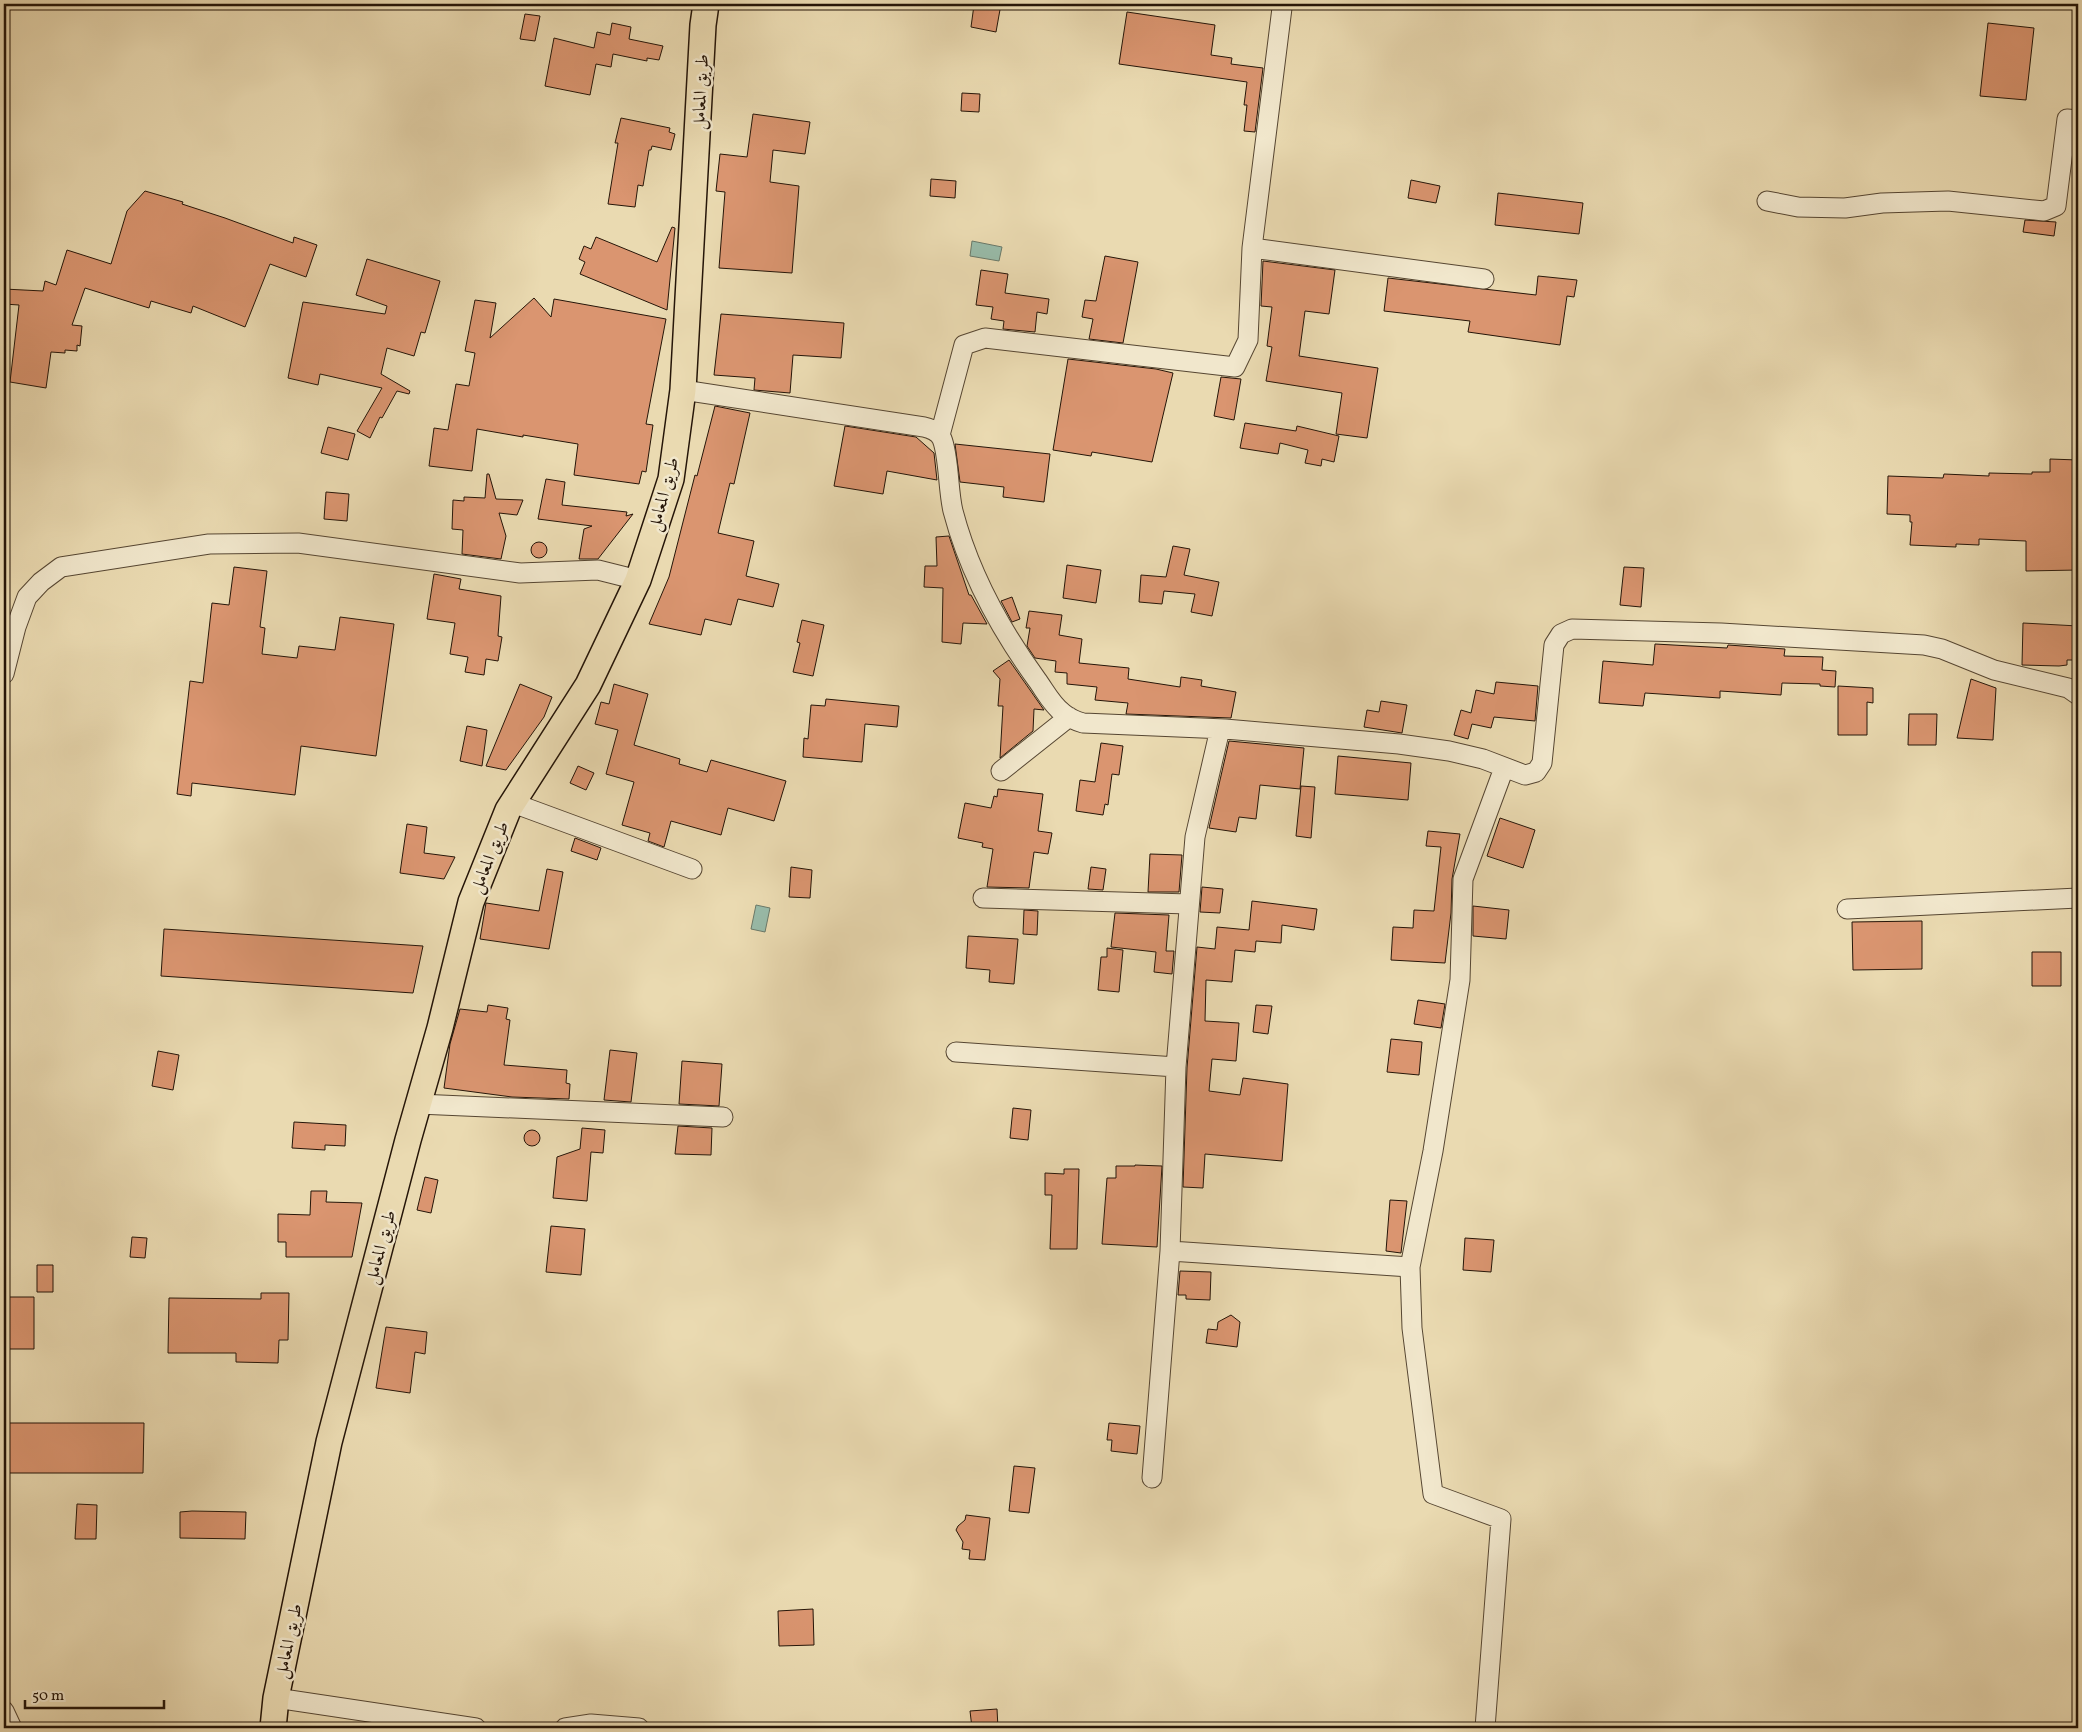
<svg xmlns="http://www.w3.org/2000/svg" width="2082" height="1732" font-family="Vollkorn,Amiri,serif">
<rect width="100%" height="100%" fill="#eadab1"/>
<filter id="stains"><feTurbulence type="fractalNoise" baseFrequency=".004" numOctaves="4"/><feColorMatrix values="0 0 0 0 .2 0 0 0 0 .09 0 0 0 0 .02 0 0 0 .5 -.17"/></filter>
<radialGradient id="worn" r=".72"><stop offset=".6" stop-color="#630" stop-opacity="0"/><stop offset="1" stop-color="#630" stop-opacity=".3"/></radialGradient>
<!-- water -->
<path fill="#98bba9" stroke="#6a7969" d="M972 241 1002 247 999 261 970 256Z
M756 905 770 908 765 932 751 929Z"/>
<!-- building -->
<path fill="#da9570" stroke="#251508" d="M984 4H1001L996 32 971 27 974 5 983 7Z
M1127 12 1215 25 1211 55 1232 58 1231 64 1263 68 1255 132 1244 131 1247 105H1244L1247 82 1119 64Z
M525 14 540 16 535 41 520 39Z
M612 23 631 27 629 39 663 46 659 60 647 58V61L613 54 611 67 596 64 590 95 545 86 554 38 594 48 597 32 610 35Z
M1988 23 2034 28 2026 100 1980 96Z
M962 93 980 94 979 112 961 111Z
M753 114 810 122 805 154 773 150 770 182 799 186 792 273 719 268 725 192 716 191 720 154 747 157Z
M621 118 670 128 669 132 675 134 671 150 652 146 651 150H649L643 186 638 185 635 207 608 204 618 143H615Z
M931 179 956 181 955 198 930 196Z
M1411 180 1440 186 1436 203 1408 198Z
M145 191 183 202 182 204 225 218 293 243 294 237 317 245 306 277 270 264 245 327 193 306 191 313 151 301 149 308 85 288 72 325 82 326 80 346 77 345V351L65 350V353L51 352 46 388 10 382 19 305 4 304V289L43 291 45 281 56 285 67 250 111 264 127 211Z
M1498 193 1583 203 1579 234 1495 225Z
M2025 220 2056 222 2054 236 2023 232Z
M672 227 675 228 667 310 580 274 585 262 579 259 584 246 591 249 596 237 657 262Z
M1105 256 1138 262 1123 343 1089 339 1093 319 1082 317 1085 300 1096 301Z
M367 259 440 281 425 333 421 332 414 356 387 348 381 374 410 391 409 394 397 391 382 418 380 417 370 438 357 431 382 388 320 374 318 385 288 378 303 302 385 314 387 306 356 295Z
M1263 261 1335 270 1329 314 1305 311 1299 356 1378 368 1367 438 1336 434 1342 393 1266 381 1272 347 1267 346 1272 307 1261 306Z
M981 270 1008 274 1005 293 1049 299 1047 314 1037 312 1035 332 1003 329 1004 321 991 319 993 307 976 305Z
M1538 276 1577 280 1574 297 1567 296 1560 345 1468 332 1470 321 1384 311 1388 278 1536 295Z
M534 298 551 317 554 299 666 319 646 424 653 425 646 472 642 471 639 484 574 475 578 444 523 435V437L477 429 472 471 429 466 434 428 448 430 456 384 469 386 475 353 465 351 475 300 496 303 490 338Z
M721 314 844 323 841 358 793 355 790 393 754 390 755 378 714 375Z
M1068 359 1156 369 1173 373 1152 462 1092 452 1091 456 1053 450Z
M1221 377 1241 379 1234 420 1214 416Z
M715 406 750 413 734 484 730 483 718 533 754 541 746 576 779 584 773 607 738 599 731 625 705 619 701 635 649 624 669 577 695 475 697 476Z
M1245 423 1296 431 1297 426 1339 436 1334 462 1322 459 1321 466 1305 463 1308 450 1280 443 1278 454 1240 448Z
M845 426 916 437 934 453 937 480 887 471 883 494 834 486Z
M328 427 355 434 348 460 321 453Z
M955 444 1050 454 1044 502 1003 497 1004 487 960 482Z
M2050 459 2078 460V510H2073V542H2078V570L2026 571V541L1979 539V545L1956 544V547L1910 545 1912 522H1910V515L1887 514 1888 476 1943 478 1944 474 1989 476V473L2032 474V472H2050Z
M487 474H489L496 499 523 500 517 515 499 513 506 536 501 559 462 554 463 530 452 529 453 500 464 501V497L485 498Z
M546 479 565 482 562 505 627 512 626 516 633 514 598 559H579L584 529 592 526 538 519Z
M326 492 349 494 347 521 324 519Z
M949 536 969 595H971L987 624 963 623 961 644 942 642 943 588 924 587 925 566H937L936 537Z
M531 550a8 8 0 1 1 16 0a8 8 0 1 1-16 0Z
M1173 546 1190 549 1184 575 1219 582 1212 616 1191 612 1195 594 1164 591 1162 604 1139 602 1141 575 1166 577Z
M1067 565 1101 570 1096 603 1063 598Z
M234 567 267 571 260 627 265 628 262 654 297 658 299 646 335 650 340 617 394 624 376 756 301 746 295 795 192 783 191 796 177 794 190 681 203 683 212 603 229 605Z
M1624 567 1644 568 1641 607 1620 605Z
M434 574 461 579 459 589 501 596 498 636 502 637 498 661 486 659 484 675 465 672 468 657 450 654 455 623 427 619Z
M1012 597 1020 619 1012 622 1001 601Z
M1029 611 1062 615 1059 635 1082 639 1079 663 1129 668 1128 679 1180 687 1181 677 1202 680 1201 686 1236 692 1231 718 1126 714 1128 703 1095 700 1097 687 1067 684V673L1055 672 1056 661 1035 658 1027 646 1030 628H1026Z
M802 620 824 625 813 676 793 672 800 643 797 642Z
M2023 623 2078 626V660H2067V665L2059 666 2022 665Z
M1655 644 1727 648 1728 645 1785 649 1784 656 1823 657 1822 670 1836 671 1835 687 1820 686V684L1782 683 1781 695 1720 691V698L1645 693 1643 706 1599 703 1603 661 1653 665Z
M1009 660 1044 710 1034 709 1033 731 1000 758 1003 706H998L1000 679 993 671Z
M1971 679 1996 688 1993 740 1957 738Z
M1496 682 1538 686 1535 721 1494 717 1491 728 1472 724 1468 739 1454 735 1461 710 1471 713 1476 690 1494 694Z
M520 684 552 697 544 717 506 770 486 766Z
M614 684 648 694 634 745 680 759 679 764 707 772 711 760 786 781 774 821 728 808 721 835 671 821 664 847 648 841 650 833 622 825 634 782 606 774 618 730 595 724 601 702 609 704Z
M1838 686 1873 688V703L1867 702V735H1838Z
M826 699 899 706 897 727 865 724 862 762 803 757 804 738 808 739 811 705 825 706Z
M1381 701 1407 705 1402 733 1364 727 1367 710 1379 712Z
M1909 714H1937L1936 745H1908Z
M467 726 487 730 482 766 460 761Z
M1229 741 1304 748 1300 789 1260 785 1256 819 1239 817 1236 832 1209 828Z
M1101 743 1123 746 1119 775 1112 774 1108 805 1105 804 1103 815 1076 811 1080 780 1095 782Z
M1338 756 1411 763 1408 800 1335 794Z
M578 766 594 773 586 790 570 783Z
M1301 786 1315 787 1311 838 1296 836Z
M998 789 1043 794 1038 831 1052 833 1048 854 1034 852 1029 888 987 887 993 849 982 847 983 843 958 838 965 803 991 808 994 796 997 797Z
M1500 818 1535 830 1523 868 1487 856Z
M407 824 427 827 424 853 455 857 444 879 400 873Z
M1428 831 1460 834 1452 879 1451 913 1445 963 1391 960 1393 927 1413 928 1414 910 1434 911 1441 847 1426 846Z
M575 838 601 848 597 860 571 851Z
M1150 854 1182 855 1179 892H1148Z
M791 867 812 870 810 898 789 897Z
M1091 867 1106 869 1103 890 1088 889Z
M547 869 563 872 549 949 480 939 486 903 539 911Z
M1202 887 1223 889 1220 913 1200 912Z
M1252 901 1317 909 1314 930 1282 925 1281 943 1256 941 1255 952 1235 950 1232 982 1206 980 1205 1021 1239 1023 1236 1061 1212 1059 1209 1091 1240 1095 1243 1078 1288 1084 1282 1161 1205 1154 1203 1188 1183 1187 1187 1068 1197 947 1215 949 1217 927 1249 930Z
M1473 906 1509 910 1506 939 1473 936Z
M1024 910 1038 911 1037 935 1023 934Z
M1115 913 1169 915 1166 951H1174L1172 974 1154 972 1156 952 1111 947Z
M1922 921V969L1853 970 1852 922Z
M164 929 423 946 413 993 161 976Z
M968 936 1018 939 1014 984 989 982 990 970 966 968Z
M1107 948 1123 950 1119 992 1098 990 1101 957H1107Z
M2032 952H2061V986H2032Z
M1418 1000 1445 1004 1441 1028 1414 1024Z
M488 1005 508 1008 506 1019 510 1020 504 1065 567 1070 566 1083 570 1084 569 1099 512 1097 444 1088 450 1044 460 1009 487 1012Z
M1256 1005 1272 1006 1268 1034 1253 1032Z
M1391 1039 1422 1042 1419 1075 1387 1072Z
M610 1050 637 1053 631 1102 604 1100Z
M158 1051 179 1055 173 1090 152 1086Z
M682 1061 722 1064 719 1106 679 1104Z
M1013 1108 1031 1110 1028 1140 1010 1138Z
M294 1122 346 1125 345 1146 325 1145V1150L292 1148Z
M678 1126 712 1128 711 1155 675 1154Z
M582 1128 605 1130 603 1153 591 1152 587 1201 553 1198 557 1157 580 1149Z
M524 1138a8 8 0 1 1 16 0a8 8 0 1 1-16 0Z
M1135 1165 1162 1166 1157 1247 1102 1244 1107 1178H1116V1166H1135Z
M1064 1169H1079L1077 1249H1050L1052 1195H1045V1173L1064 1174Z
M425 1177 438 1180 431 1213 417 1210Z
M311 1191H327L326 1202 362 1203 352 1257H286V1242H278V1214L310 1215Z
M1390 1200 1407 1201 1401 1253 1386 1251Z
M551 1226 585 1229 581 1275 546 1272Z
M132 1237 147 1238 145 1258 130 1257Z
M1465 1238 1494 1240 1491 1272 1463 1270Z
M37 1265H53V1292H37Z
M1180 1271 1211 1272 1210 1300 1186 1299V1295H1178Z
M261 1293H289L288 1340H279L278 1363 236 1362V1353H168L169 1298 261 1299Z
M4 1297H34V1349H4Z
M1231 1315 1240 1322 1237 1347 1206 1343 1208 1329 1217 1330 1218 1322Z
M386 1327 427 1332 425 1354 415 1352 410 1393 376 1388Z
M4 1423H144L143 1473H4Z
M1109 1423 1140 1426 1137 1454 1111 1451 1112 1440H1107Z
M1014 1466 1035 1468 1029 1513 1009 1511Z
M77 1504 97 1505 96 1539H75Z
M192 1511 246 1512 245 1539 180 1538V1512Z
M966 1515 990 1518 985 1560 969 1559 970 1550 962 1549 963 1542 956 1530 958 1526 965 1520Z
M813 1609 814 1645 779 1646 778 1611Z
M997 1709 998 1728H972L970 1711Z"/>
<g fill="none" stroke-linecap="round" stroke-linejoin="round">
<!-- minor casing -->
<g stroke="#564632" stroke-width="21">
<path id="minor" d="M1767 201 1798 207 1845 208 1882 203 1948 201 2044 211 2056 206 2067 119 2078 120
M1252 248 1282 8
M683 390 924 427C932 429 939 432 942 439 949 456 948 491 953 511 969 572 1000 629 1037 680 1045 691 1052 705 1063 713 1069 718 1076 721 1083 723L1225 729 1399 744 1449 751 1483 759 1525 775 1536 772 1542 763 1554 645 1561 634 1572 629 1721 633 1924 645 1942 649 1994 670 2068 688 2078 695
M940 435 964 345 985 338 1235 367 1248 340 1252 248 1484 279
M4 674 16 627 27 597 41 582 61 567 209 544 298 543 520 573 598 570 638 580
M1001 771 1069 717
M513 803 692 869
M983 898 1189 904
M1847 909 2078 898
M956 1052 1176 1067
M418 1104 723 1117
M1170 1251 1410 1267
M1152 1478 1170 1251 1176 1067 1195 837 1220 729
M276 1698 476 1728
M4 1711 12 1728
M565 1728 591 1724 639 1728
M1485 1728 1501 1519 1433 1494 1412 1328 1410 1267 1433 1151 1460 980 1463 879 1504 768"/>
</g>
<!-- major casing -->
<g stroke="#251508" stroke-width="28">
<path id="major" d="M273 1728 276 1698 329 1442 408 1140 440 1028 471 902 508 810 588 685 638 580 671 479 683 390 703 25 706 4"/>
</g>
<!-- minor -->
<use href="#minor" stroke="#f1e7cc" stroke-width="19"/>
<!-- major -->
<use href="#major" stroke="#eadab1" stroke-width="25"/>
</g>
<g text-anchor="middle" stroke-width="5" stroke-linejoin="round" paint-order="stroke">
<!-- street labels -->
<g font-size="18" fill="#251508" stroke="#f1e7cc">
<text transform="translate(700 92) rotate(-87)" y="6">طريق المعامل</text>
<text transform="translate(663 494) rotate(-75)" y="6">طريق المعامل</text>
<text transform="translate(489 857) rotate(-68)" y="6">طريق المعامل</text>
<text transform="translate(380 1247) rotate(-75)" y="6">طريق المعامل</text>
<text transform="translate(288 1641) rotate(-78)" y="6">طريق المعامل</text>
</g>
</g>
<!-- margin -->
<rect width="2082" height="1732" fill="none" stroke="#eadab1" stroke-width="20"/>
<rect x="5" y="5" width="2072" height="1722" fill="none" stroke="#251508" stroke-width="2.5"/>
<rect x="10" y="10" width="2062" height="1712" fill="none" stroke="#251508"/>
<!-- scale -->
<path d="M25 1700v8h139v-8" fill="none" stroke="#251508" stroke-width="2.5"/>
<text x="32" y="1700" font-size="15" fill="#251508" stroke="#f1e7cc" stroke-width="4" paint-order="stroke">50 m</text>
<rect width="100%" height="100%" filter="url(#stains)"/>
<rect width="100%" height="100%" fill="url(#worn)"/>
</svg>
